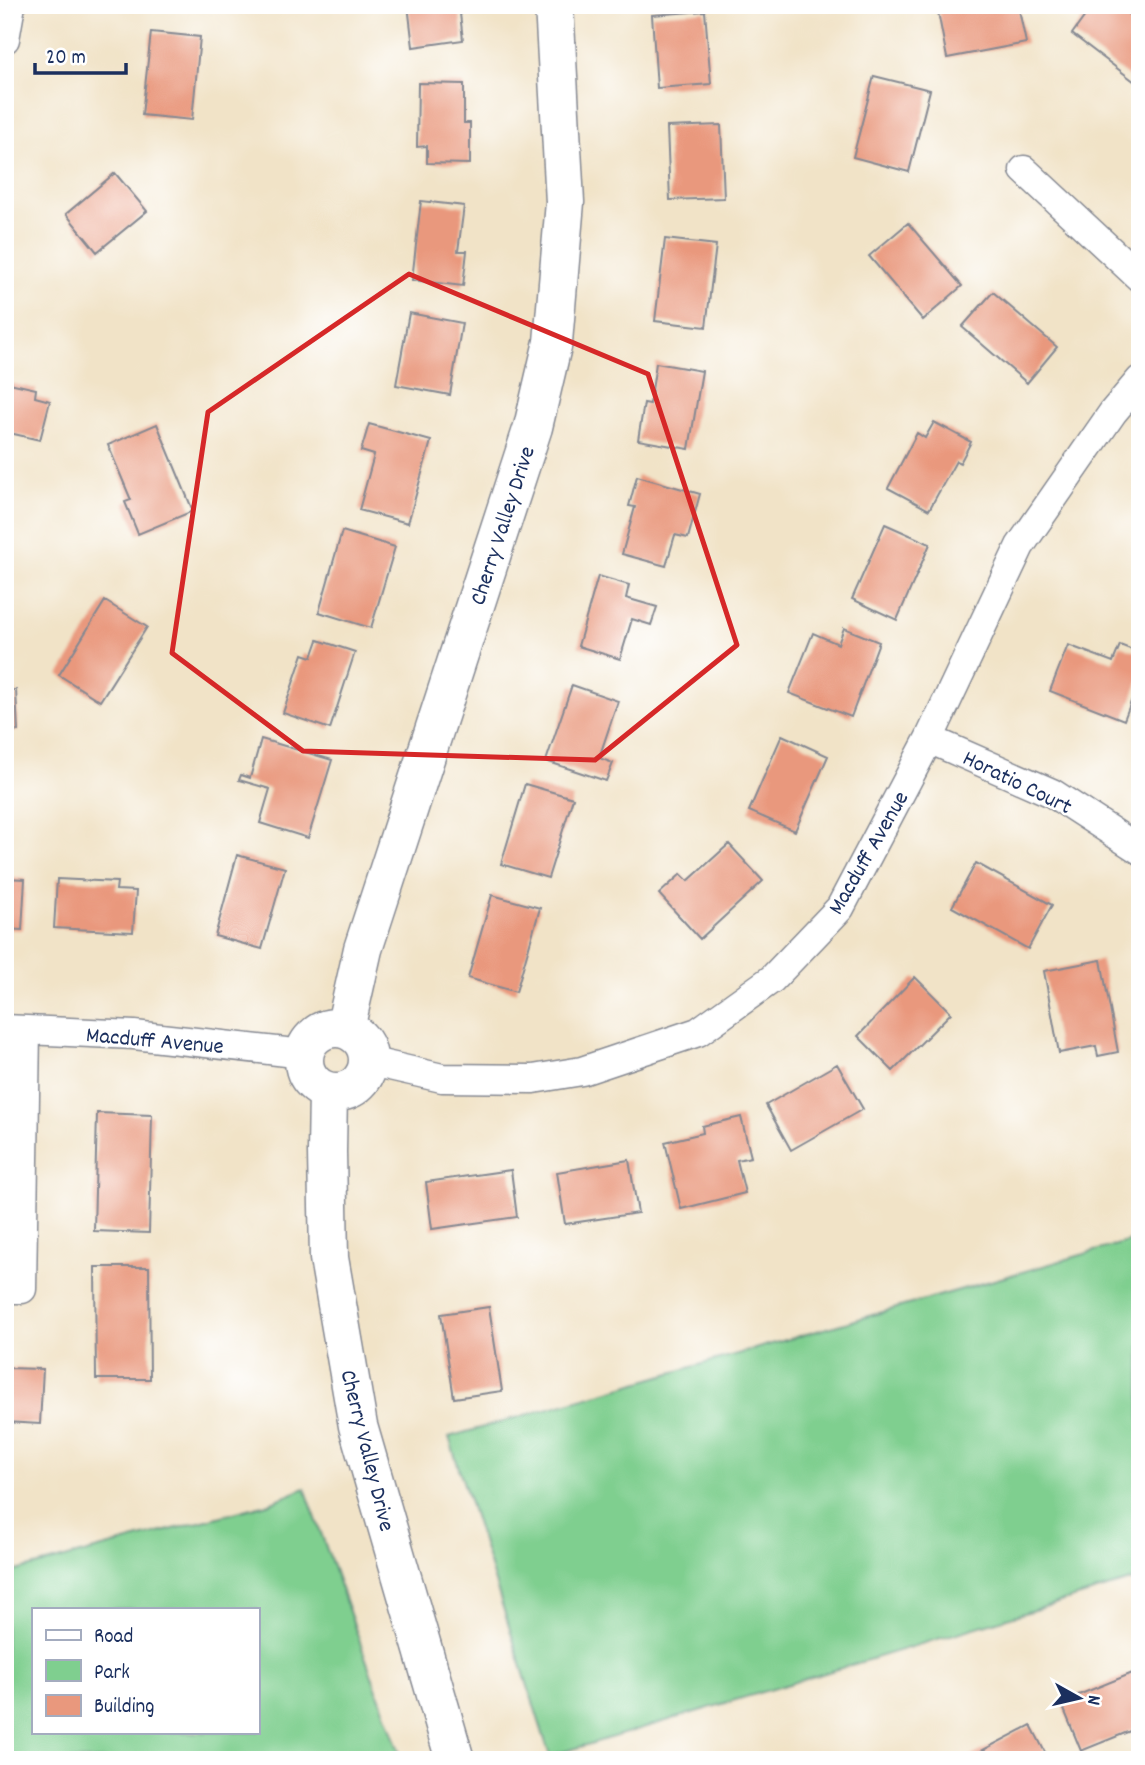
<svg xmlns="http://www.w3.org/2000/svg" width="1145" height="1765" font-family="Dekko,sans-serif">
<rect width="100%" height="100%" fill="#fff"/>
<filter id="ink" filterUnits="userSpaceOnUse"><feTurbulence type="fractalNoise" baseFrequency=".0143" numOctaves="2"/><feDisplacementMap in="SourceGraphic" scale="14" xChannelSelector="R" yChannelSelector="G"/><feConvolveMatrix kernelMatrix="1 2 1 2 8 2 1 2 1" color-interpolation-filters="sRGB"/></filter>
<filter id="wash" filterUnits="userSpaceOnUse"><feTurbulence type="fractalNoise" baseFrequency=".00686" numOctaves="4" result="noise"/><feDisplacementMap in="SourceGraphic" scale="28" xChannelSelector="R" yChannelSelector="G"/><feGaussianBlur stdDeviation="1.57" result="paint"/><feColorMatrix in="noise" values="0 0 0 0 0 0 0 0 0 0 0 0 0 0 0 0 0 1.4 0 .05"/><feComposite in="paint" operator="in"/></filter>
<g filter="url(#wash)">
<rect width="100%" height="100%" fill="#f1e3c7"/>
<!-- green -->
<path fill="#7fcf8f" stroke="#4d7f76" stroke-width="2" fill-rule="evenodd" d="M1140 1238V1578L550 1756 449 1437Z
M305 1488 402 1760H5V1574L267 1504ZM33 1609H257V1732H33Z"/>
<g id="blocks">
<!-- building -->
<path fill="#e9987d" d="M408 5H459L463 40 413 47Z
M969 5H1018L1026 43 947 58 938 12Z
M1093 5H1117L1140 23 1139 85 1072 34Z
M705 11 711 84 657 88 652 15Z
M151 32 200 37 192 120 142 115Z
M874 76 930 90 909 172 853 157Z
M418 83 464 84V123H470V164L427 163V146L417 147Z
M721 125 724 198 670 200 667 127Z
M115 173 147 211 97 252 66 214Z
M421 201 464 206 458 251H467L463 286 412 280Z
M908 223 962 286 923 320 869 256Z
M665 239 716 245 706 327 655 321Z
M993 292 1057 347 1027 383 962 327Z
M409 313 462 323 450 395 396 385Z
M656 363 702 371 689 449 638 440 644 403 650 404Z
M5 382 36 389 35 397 50 401 40 440 5 432Z
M934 422 971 442 960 463 956 461 929 510 888 488 917 433 925 438Z
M157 424 193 511 138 534 125 502 131 500 108 445Z
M369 424 431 441 408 523 359 510 374 455 361 451Z
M637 476 700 494 688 538 675 535 666 566 622 554 635 507 629 506Z
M885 524 930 544 897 620 852 599Z
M342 531 395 547 371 628 319 612Z
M598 576 629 585 626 598 657 607 651 625 632 619 620 659 578 646Z
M105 601 147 627 100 701 59 675Z
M844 628 879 642 851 717 789 693 813 633 838 644Z
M318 640 355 652 330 729 283 713 303 654 312 657Z
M1068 645 1113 662 1120 645 1140 653V678L1124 720 1050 691Z
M572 685 618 701 599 758 613 763 606 781 546 761Z
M5 690H16L18 731 5 732Z
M782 735 828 756 795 831 749 811Z
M261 739 332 760 308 838 260 823 270 789 239 780 241 775 250 778Z
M525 784 573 798 548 878 501 864Z
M729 844 763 881 700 939 659 894 681 874 688 881Z
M237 855 285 868 262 949 215 936Z
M976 863 1052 905 1028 949 952 907Z
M5 878 25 879 22 930 5 929Z
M57 879 117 882 116 890 136 891 133 932 54 928Z
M492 895 540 908 516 992 468 978Z
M1101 960 1118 1052 1098 1056 1096 1046 1059 1053 1044 971Z
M915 977 951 1013 893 1071 858 1036Z
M837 1064 863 1109 791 1150 766 1105Z
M97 1113 152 1115 149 1233 94 1231Z
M741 1117 751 1157 737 1160 745 1193 681 1209 665 1142 703 1133 702 1126Z
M629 1160 638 1213 565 1224 557 1172Z
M511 1170 517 1217 432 1229 426 1182Z
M95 1267H149L150 1379H96Z
M489 1307 502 1391 454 1398 441 1314Z
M5 1368 43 1369 40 1424 5 1422Z
M1140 1670V1727L1081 1751 1061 1702Z
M1031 1725 1049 1760H964Z"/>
</g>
</g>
<g filter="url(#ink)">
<use href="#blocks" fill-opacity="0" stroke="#868992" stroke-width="2"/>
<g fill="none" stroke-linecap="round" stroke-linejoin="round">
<!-- street casing -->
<g stroke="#868992" stroke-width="31">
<path id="street" d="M5 39 11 5
M1024 170 1140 278
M929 739 1052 793 1140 850
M5 1029 134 1035 304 1054
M368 1061 442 1078 533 1079 582 1071 698 1032 772 979 840 908 929 739 1020 546 1113 412 1140 380
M5 1289H22L26 1030"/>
</g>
<!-- secondary casing -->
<g stroke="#868992" stroke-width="41">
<path id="secondary" d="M304 1060a32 32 0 1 1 64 0a32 32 0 1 1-64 0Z
M345 1029 363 949 533 427 553 342 565 202 554 5
M328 1092 327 1152 329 1258 358 1426 455 1760"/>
</g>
<!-- street -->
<use href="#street" stroke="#fff" stroke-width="28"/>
<!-- secondary -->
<use href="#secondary" stroke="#fff" stroke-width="38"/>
</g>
</g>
<!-- marked area -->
<path fill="none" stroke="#d62828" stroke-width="5" stroke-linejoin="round" d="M409 274 648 374 737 645 595 760 303 751 172 653 208 412Z"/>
<g text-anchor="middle" stroke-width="5" stroke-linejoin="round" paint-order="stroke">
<!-- street labels -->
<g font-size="23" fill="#1b2f5e" stroke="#fff">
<text transform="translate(501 525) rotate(-72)" y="8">Cherry Valley Drive</text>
<text transform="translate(1018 781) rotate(26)" y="8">Horatio Court</text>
<text transform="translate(867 852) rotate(-60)" y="8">Macduff Avenue</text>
<text transform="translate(155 1039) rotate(5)" y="8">Macduff Avenue</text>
<text transform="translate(369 1450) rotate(76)" y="8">Cherry Valley Drive</text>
</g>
</g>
<!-- margin -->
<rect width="1145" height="1765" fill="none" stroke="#fff" stroke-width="28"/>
<!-- legend -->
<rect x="32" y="1608" width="228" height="126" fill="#ffffff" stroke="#a4acbf" stroke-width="2"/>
<rect x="46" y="1630" width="35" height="10" fill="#ffffff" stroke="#a4acbf" stroke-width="2"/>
<text x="94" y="1642" font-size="21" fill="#1b2f5e">Road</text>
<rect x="46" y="1660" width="35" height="21" fill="#7fcf8f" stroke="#a4acbf" stroke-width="2"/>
<text x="94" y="1678" font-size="21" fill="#1b2f5e">Park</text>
<rect x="46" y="1695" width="35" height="21" fill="#e9987d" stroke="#a4acbf" stroke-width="2"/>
<text x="94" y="1712" font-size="21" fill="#1b2f5e">Building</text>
<!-- north arrow -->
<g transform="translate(1079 1698) rotate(98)" stroke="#ffffff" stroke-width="5" paint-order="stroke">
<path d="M0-5L12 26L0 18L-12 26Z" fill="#1b2f5e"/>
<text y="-10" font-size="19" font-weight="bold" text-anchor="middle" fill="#1b2f5e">N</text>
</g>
<!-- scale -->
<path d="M35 63v10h91v-10" fill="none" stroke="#1b2f5e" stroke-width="3.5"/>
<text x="46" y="63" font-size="21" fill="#1b2f5e" stroke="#ffffff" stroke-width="5" paint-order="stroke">20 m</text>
</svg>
